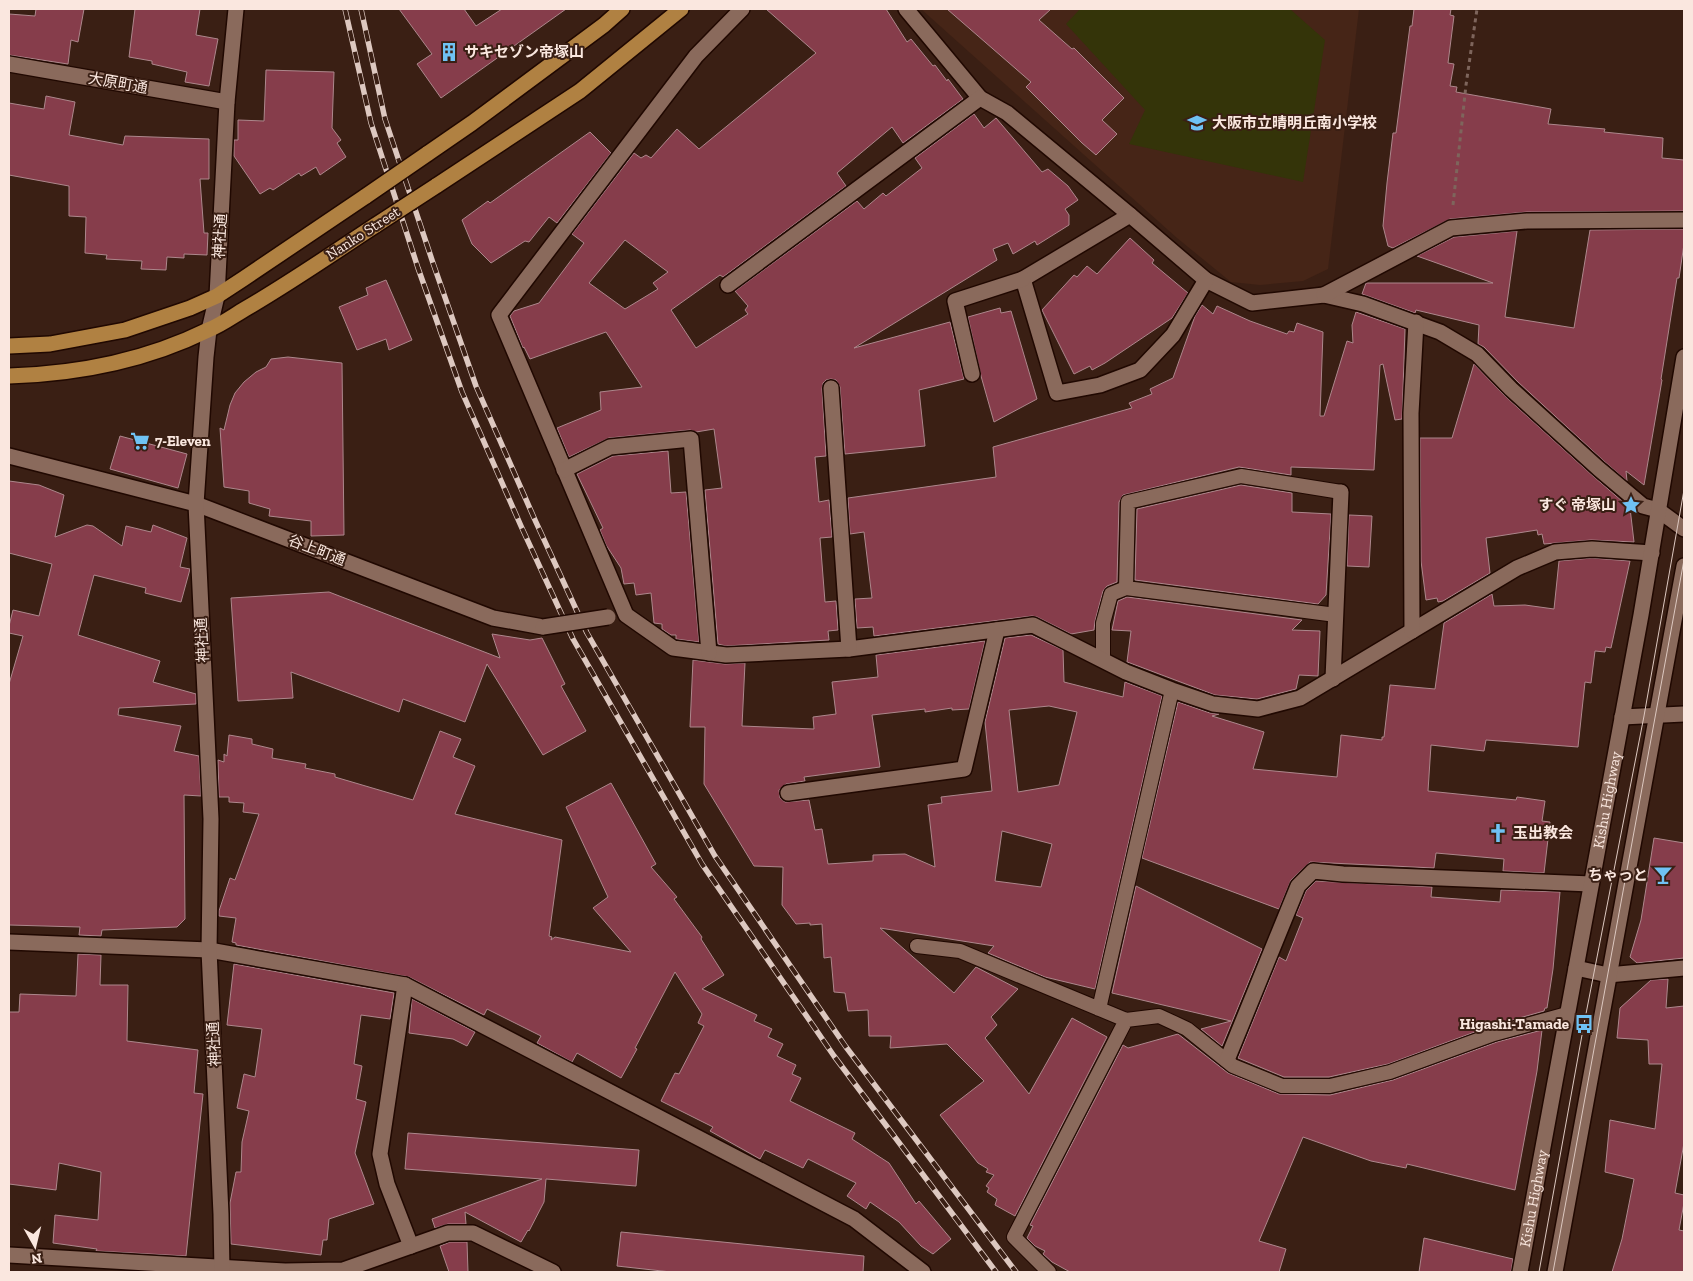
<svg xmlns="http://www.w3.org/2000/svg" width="1693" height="1281" font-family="'Zilla Slab','Noto Sans JP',serif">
<rect width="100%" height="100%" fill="#3a1f14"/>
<!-- built -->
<path fill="#462517" d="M921 9H1359L1328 269 1303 281 1260 285 1231 282 1177 238Z"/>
<!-- green -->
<path fill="#343409" d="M1080 9H1290L1325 40 1303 182 1129 144 1145 110 1066 24Z"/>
<!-- building -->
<path fill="#863d4b" stroke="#ad878c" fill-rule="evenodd" d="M36 9H84L78 42 71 40 68 64 9 55V14L35 16Z
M135 9H200L196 35 218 39 209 86 185 82 187 72 152 64V61L129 57Z
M399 9H464L476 26 502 9H566L441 98 417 64 432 54Z
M766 9H886L907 42 911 39 933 66 935 65 947 81 948 79 963 99 903 143 892 127 837 173 846 186 723 277 720 275 671 310 696 348 748 314 745 310 748 306 735 291 857 201 864 209 883 193 886 196 922 168 915 158 974 114 984 128 996 118 1042 172 1048 169 1068 186 1078 200 1065 209 1069 215V225L1037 245 1035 241 1013 254 1008 243 993 249 997 260 854 348 950 322 964 379 919 390 925 446 845 454 840 387 836 380 831 379 826 380 823 383 822 389 826 456 815 457 819 502 829 500 832 537 820 538 825 602 836 601 838 630 828 631 829 640 726 646 718 644 705 490 722 488 714 429 696 432 690 430 609 438 569 457 557 428 601 410 600 392 642 387 606 332 530 359 524 347 523 348 510 316 514 311 539 303 584 243 572 234 634 153 641 158 646 155 651 158 677 129 699 149 816 53ZM625 240 668 272 653 283 658 289 625 309 589 283Z
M947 9H1051L1039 20 1072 49 1074 48 1124 98 1102 120 1117 134 1096 155 1082 143 1026 87 1031 82Z
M1414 9H1451L1450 15 1454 16 1448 63 1454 64 1450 86 1457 87 1456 92 1551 109 1548 124 1605 129 1604 132 1663 138 1662 158 1684 160V211L1527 212 1450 219 1393 248 1388 246 1383 226 1387 183 1393 133H1396L1410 26H1412Z
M266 70 334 72 332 128 341 140 337 143 346 157 320 175 316 167 301 176 299 173 273 190 270 188 260 194 234 156V140H238V120L264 121Z
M46 96 75 102 69 135 123 145 125 136 209 139V179H200L204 233H208L207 255 184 254V258L167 257 166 270 141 269 142 261 106 259 107 255 85 253 86 217 69 216V186L9 175V103L44 109Z
M590 132 611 153 557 223 549 217 529 242 525 241 491 263 472 244 462 220 488 201 490 203Z
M1684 229V244L1679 278H1677L1661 379 1662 380 1644 485 1626 471 1627 481 1605 462 1518 382 1484 347 1478 344 1479 325 1416 310 1415 313 1362 294 1366 283H1493L1417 256 1454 237 1517 231 1505 317 1574 328 1590 230Z
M1130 238 1154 260 1152 263 1188 293 1172 318 1105 363 1092 370 1090 366 1074 374 1042 310 1074 275 1077 277 1087 266 1097 274Z
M386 280 412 340 389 350 386 339 357 350 339 307 368 295 366 288Z
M1202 305 1213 314 1217 306 1250 321 1287 334 1289 331 1294 332 1297 323 1323 332 1320 416H1324L1347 341 1353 343 1352 325 1356 312 1405 329 1402 419 1395 420 1383 364 1380 365 1374 470 1291 467V475L1239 467 1123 495 1119 502 1117 582 1107 586 1103 591 1095 621 1094 630 1071 634 1037 617 1032 616 874 636 873 627 857 628 855 599 872 598 864 532 850 534 848 498 996 477 993 447 1132 408 1129 403 1152 394 1150 389 1173 378 1195 316Z
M1000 308 1001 313 1011 311 1037 399 994 422 981 376 968 317Z
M288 357 342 363 344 535 311 536V521L269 516 270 509 249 503V491L224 487 220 428 224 430 230 405 235 393 244 382 256 372 266 367 271 359Z
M1474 364 1505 396 1593 476 1630 508 1634 542 1591 540 1544 544 1542 534 1538 535 1537 530 1486 538 1490 573 1443 601 1438 602 1437 598 1426 600 1421 561 1420 438H1452Z
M120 436 187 454 178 488 110 469Z
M668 451 671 493 686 492 699 642 676 639V635H671L662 629V624L654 623 651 593 636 595 634 583 624 584 621 568 606 545 600 530 603 528 577 474 613 456Z
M9 481 39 485 64 495 55 537 87 525 93 526 122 546 126 526 151 532 153 525 187 538 180 567 190 569 181 602 145 593 146 588 94 575 78 635 160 661 153 682 196 694V704L119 708 118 715 181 726 174 751 199 756 201 796 184 795 185 919 177 927 102 930 101 936 79 935 80 927 9 925V684L23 636 9 633V626L13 610 39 616 52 564 9 553Z
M1241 485 1292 493V512L1331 514 1326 595 1318 604 1135 580 1137 509Z
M1349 515 1372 516 1369 567 1347 566Z
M1592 558 1630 561 1611 648 1606 647 1605 652 1595 651 1591 683 1585 682 1578 747 1486 740 1484 751 1431 745 1428 791 1516 800 1517 797 1545 801 1542 821 1550 822 1544 873 1503 871 1504 859 1436 853 1434 868 1310 862 1291 880 1279 909 1142 858 1178 702 1210 713 1219 714 1212 716 1264 732 1253 769 1337 777 1341 735 1382 740V737H1384L1390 685 1435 689 1444 623 1492 594 1494 606 1525 605 1554 609 1559 561Z
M329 592 500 658 492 634 530 640 542 638 565 684 561 686 586 731 543 755 487 664 465 722 403 699 399 712 291 672 293 698 238 701 231 598Z
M1127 597 1302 620 1292 630 1320 631 1318 676 1299 675 1296 689 1257 699 1215 695 1130 663 1127 662 1131 631 1112 630 1118 601Z
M1031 635 1063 650 1064 682 1123 697 1125 682 1162 696 1095 989 1045 977 988 953 994 946 880 928 954 993 976 967 1018 989 991 1017 997 1025 985 1038 1029 1094 1072 1018 1107 1037 1015 1216 995 1205 997 1199 987 1192 989 1188 986 1186 994 1175 986 1172 988 1169 978 1163 940 1115 984 1081 947 1044 890 1048 891 1036H869L868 1010 848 1011 845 993 834 992 831 957 824 958 822 924 810 925V923L796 924 782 905 783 867 754 866 704 784 705 727H690L693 660 725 664 745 663 742 726 814 729 813 717 836 714 832 682 878 677 876 655 985 641 969 709 952 710V708L925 712V709L872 715 880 767 804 777 805 781 786 784 779 790 780 798 785 802 809 800 815 830 822 829 828 864 873 861V855L905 854 935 867 928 805 942 803 941 797 992 791 985 722 1005 638ZM1049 706 1077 712 1059 785 1018 792 1009 710ZM1002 831 1052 844 1041 887 995 881Z
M440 731 461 739 453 757 475 766 455 814 562 840 549 936 552 937 551 940 555 937 631 952 593 908 608 897 566 807 611 783 656 864 651 867 677 897 674 899 702 937 701 939 724 975 702 989 757 1015 754 1021 772 1029 768 1037 783 1044 777 1056 796 1065 792 1074 801 1078 790 1101 855 1133 852 1139 889 1163 916 1204 919 1201 951 1239 933 1254 921 1246 899 1222 870 1202 866 1209 847 1196 856 1183 808 1159 803 1168 765 1150 760 1159 710 1131 713 1127 661 1101 675 1073 679 1074 704 1026 698 1023 702 1014 675 972 635 1048 637 1049 621 1078 577 1053 572 1062 537 1043 541 1036 487 1009 484 1015 409 977 236 945V943L232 942 236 918 219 916V911L230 878 235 880 259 814 243 812 244 803 229 802V797H219L218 760 224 762V754L227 756 229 735 252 739V744L273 749 272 758 306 764 305 768 335 774V777L413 800Z
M1654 838 1684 843V958L1637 963 1630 957 1641 920Z
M1316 881 1432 887 1431 897 1500 902 1501 890 1560 892 1553 969 1547 1008H1545L1544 1011 1491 1026 1388 1064 1329 1077H1284L1238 1058 1279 957 1286 961 1303 918 1296 915 1306 891Z
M1136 886 1262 949 1222 1046 1201 1029 1231 1021 1112 993Z
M78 954 101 955 100 985H128L127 1041 198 1050 194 1093 203 1094 186 1256 96 1251 97 1249 53 1243 55 1215 98 1220 101 1172 59 1163 56 1190 9 1184V1012H19L20 994 76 996Z
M234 964 394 993 390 1019 361 1015 354 1064 362 1066 356 1099 366 1102 355 1153 374 1204 329 1219 327 1240H323L321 1255 231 1244 230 1203 236 1172H241L242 1142 249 1111 237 1108 244 1074 255 1077 262 1029 227 1025Z
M1668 979 1666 1008 1684 1006V1143L1675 1193 1684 1195V1203L1679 1230 1684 1231V1272H1612L1622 1239 1634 1179 1605 1172 1610 1120 1655 1129 1662 1064H1649L1648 1040 1617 1038 1620 1008 1651 980Z
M412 999 475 1032 467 1046 453 1039 409 1033Z
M1542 1030 1537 1071 1515 1190 1407 1164 1406 1168 1371 1161 1303 1137 1259 1241 1286 1249 1279 1272H1070L1052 1262 1043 1254 1045 1251 1035 1246 1027 1238 1033 1226 1030 1225 1123 1045 1128 1048 1178 1034 1228 1073 1279 1094 1330 1095 1393 1080 1497 1042Z
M408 1133 639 1150 636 1186 546 1179 544 1202 529 1231 528 1230 521 1242 465 1212 466 1224H448L435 1228 432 1219 542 1179 405 1169Z
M621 1232 864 1256 863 1272H671L617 1266Z
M1424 1238 1513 1259 1511 1272H1419Z
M450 1242H467L468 1272H449L440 1246Z"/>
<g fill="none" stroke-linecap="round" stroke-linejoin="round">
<!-- lane casing -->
<g stroke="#200801" stroke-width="16">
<path id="lane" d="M1126 588 1128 502 1241 476 1341 492
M1103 659V623L1111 594 1126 588 1336 615
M917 946 960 951 1126 1020 1159 1016 1187 1029 1233 1066 1282 1086H1330L1390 1072 1494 1034 1567 1014
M1099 1009 1172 690
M1049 1272 1014 1237 1126 1020"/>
</g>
<!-- street casing -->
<g stroke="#200801" stroke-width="18">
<g id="street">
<path d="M742 9 696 56 499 315 626 615 673 648 726 655 849 649 1033 625 1126 672 1172 690 1213 704 1258 709 1300 698 1517 568 1555 552 1592 549 1652 553"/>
<path d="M906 9 980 98 1007 113 1130 215 1206 280 1252 303 1324 295 1363 304 1440 332 1477 354 1511 389 1599 469 1643 506 1658 510 1684 529"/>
<path d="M9 64 227 102"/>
<path d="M1130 215 1023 279 1057 393 1100 385 1140 370 1173 335 1206 280"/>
<path d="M728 285 980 98"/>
<path d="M1324 295 1451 228 1527 221 1684 220"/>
<path d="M972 374 955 301 1023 279"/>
<path d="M831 388 849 649"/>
<path d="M9 456 196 504 493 618 543 627"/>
<path d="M564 470 610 447 691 439 709 653"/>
<path d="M1412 631 1411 413 1416 322"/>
<path d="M1333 679 1341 492"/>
<path d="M1622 717 1684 714"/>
<path d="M788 793 964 769 997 630"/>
<path d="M9 942 209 950 405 985 854 1219 923 1272"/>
<path d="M1576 968 1608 975 1684 968"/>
<path d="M405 985 380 1154 387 1184 411 1246"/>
<path d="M1227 1060 1298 886 1313 871 1343 874 1591 884"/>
<path d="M9 1255 285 1271 343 1270 448 1233H473L553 1272"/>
<path d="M222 1272 221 1214 209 950 211 819 196 504 206 357 209 330 217 296 227 102 236 9"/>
<path id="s1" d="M1520 1272 1641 615 1684 357"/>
<path d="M1555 1272 1684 566"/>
</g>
</g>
<!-- primary casing -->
<g stroke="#200801" stroke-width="18">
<path id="primary" d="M427 154 472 123 604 25 622 9
M436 186 580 91 681 9
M9 346 50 344 125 330 190 308 217 296 243 279 366 196
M9 376C77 374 147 360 208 330 221 325 233 316 245 309 290 283 333 253 376 225"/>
</g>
<!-- path -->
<path stroke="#7e655c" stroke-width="3" stroke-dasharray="4 4" stroke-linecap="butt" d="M1453 205 1466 85 1477 9"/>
<!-- lane -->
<use href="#lane" stroke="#8a6a5c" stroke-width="14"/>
<!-- street -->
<use href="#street" stroke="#8a6a5c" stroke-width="15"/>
<!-- primary -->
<use href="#primary" stroke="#b08142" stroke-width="15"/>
<!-- tram -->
<path stroke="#ddc8c0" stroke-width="1" d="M1539 1272 1584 1024 1644 716 1684 490
M1553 1272 1684 560"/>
<!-- rail casing -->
<g stroke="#ddc8c0" stroke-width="5.5">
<path id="rail" d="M345 9 371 123 418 268 462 392 521 526 573 639 702 864 834 1056 996 1272
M361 9 385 119 433 263 476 386 535 520 587 633 715 856 846 1047 1016 1272"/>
</g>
<!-- rail -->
<use href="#rail" stroke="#3a1f14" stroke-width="4" stroke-dasharray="11" stroke-linecap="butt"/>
<!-- street-bridge casing -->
<g stroke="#200801" stroke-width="18" stroke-linecap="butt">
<path id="street-bridge" d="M543 627 608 617"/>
</g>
<!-- primary-bridge casing -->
<g stroke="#200801" stroke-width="18" stroke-linecap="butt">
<path id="primary-bridge" d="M366 196 427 154
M376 225 436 186"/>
</g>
<!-- street-bridge -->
<use href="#street-bridge" stroke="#8a6a5c" stroke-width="15"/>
<!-- primary-bridge -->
<use href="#primary-bridge" stroke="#b08142" stroke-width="15"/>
</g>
<!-- icons -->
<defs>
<g id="building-bare" transform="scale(1.5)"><path d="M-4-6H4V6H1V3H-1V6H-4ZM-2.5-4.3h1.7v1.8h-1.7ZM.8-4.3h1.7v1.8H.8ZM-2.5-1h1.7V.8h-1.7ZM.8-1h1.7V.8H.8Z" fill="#6fc2f4" stroke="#3a1f14" stroke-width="2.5" paint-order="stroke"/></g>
<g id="school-bare" transform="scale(1.5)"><path d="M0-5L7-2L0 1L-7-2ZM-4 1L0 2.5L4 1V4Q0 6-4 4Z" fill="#6fc2f4" stroke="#3a1f14" stroke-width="2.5" paint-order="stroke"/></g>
<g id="supermarket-bare" transform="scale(1.5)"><path d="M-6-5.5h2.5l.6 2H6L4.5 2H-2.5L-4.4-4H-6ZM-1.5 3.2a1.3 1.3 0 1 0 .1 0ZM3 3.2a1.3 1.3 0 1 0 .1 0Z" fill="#6fc2f4" stroke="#3a1f14" stroke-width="2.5" paint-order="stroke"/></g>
<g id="sight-bare" transform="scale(1.5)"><path d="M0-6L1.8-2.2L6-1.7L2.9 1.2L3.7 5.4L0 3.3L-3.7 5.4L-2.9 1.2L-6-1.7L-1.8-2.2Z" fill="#6fc2f4" stroke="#3a1f14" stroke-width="2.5" paint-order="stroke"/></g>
<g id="church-bare" transform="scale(1.5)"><path d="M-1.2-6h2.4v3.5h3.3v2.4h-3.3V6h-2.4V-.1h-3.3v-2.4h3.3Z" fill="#6fc2f4" stroke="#3a1f14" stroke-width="2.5" paint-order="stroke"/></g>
<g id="bar-bare" transform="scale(1.5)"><path d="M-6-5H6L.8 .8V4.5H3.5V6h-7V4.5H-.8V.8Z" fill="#6fc2f4" stroke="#3a1f14" stroke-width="2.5" paint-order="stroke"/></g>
<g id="bus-bare" transform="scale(1.5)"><path d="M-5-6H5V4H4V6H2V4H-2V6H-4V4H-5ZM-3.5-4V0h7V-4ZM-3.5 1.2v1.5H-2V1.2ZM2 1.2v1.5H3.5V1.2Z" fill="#6fc2f4" stroke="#3a1f14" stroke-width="2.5" paint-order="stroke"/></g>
</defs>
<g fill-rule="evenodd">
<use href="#building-bare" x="449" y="52"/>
<use href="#school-bare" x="1197" y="123"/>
<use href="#supermarket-bare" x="140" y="441"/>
<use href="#sight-bare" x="1631" y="505"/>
<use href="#church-bare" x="1498" y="833"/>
<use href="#bar-bare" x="1663" y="875"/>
<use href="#bus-bare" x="1584" y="1024"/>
</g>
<g text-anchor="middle" stroke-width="4" stroke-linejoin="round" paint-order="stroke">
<!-- poi labels -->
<g font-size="15" font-weight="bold" fill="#fae7df" stroke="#3a1f14" text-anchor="start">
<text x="464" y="57">サキセゾン帝塚山</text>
<text x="1212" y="128">大阪市立晴明丘南小学校</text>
<text x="155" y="446">7-Eleven</text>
<text x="1616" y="510" text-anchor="end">すぐ 帝塚山</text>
<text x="1513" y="838">玉出教会</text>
<text x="1648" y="880" text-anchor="end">ちゃっと</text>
<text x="1569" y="1029" text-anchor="end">Higashi-Tamade</text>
</g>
<!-- street labels -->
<g font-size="15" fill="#fae7df" stroke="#3a1f14">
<text transform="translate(118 83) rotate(10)" y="5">大原町通</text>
<text transform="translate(363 233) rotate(-33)" y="5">Nanko Street</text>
<text transform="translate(220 236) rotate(-87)" y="5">神社通</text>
<text transform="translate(317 550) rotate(21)" y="5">谷上町通</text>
<text transform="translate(202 640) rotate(-93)" y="5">神社通</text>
<text dy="5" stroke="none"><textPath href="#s1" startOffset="480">Kishu Highway</textPath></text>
<text transform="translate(214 1044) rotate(-93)" y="5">神社通</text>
<text dy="5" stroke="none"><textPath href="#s1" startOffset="75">Kishu Highway</textPath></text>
</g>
</g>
<!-- border -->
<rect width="1693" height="1281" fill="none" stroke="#fae7df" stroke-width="20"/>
<!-- north arrow -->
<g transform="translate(35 1246) rotate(172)" stroke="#3a1f14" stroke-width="4" paint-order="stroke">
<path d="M0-4L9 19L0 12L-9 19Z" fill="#fae7df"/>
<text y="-8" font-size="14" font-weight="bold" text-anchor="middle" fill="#fae7df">N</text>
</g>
</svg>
